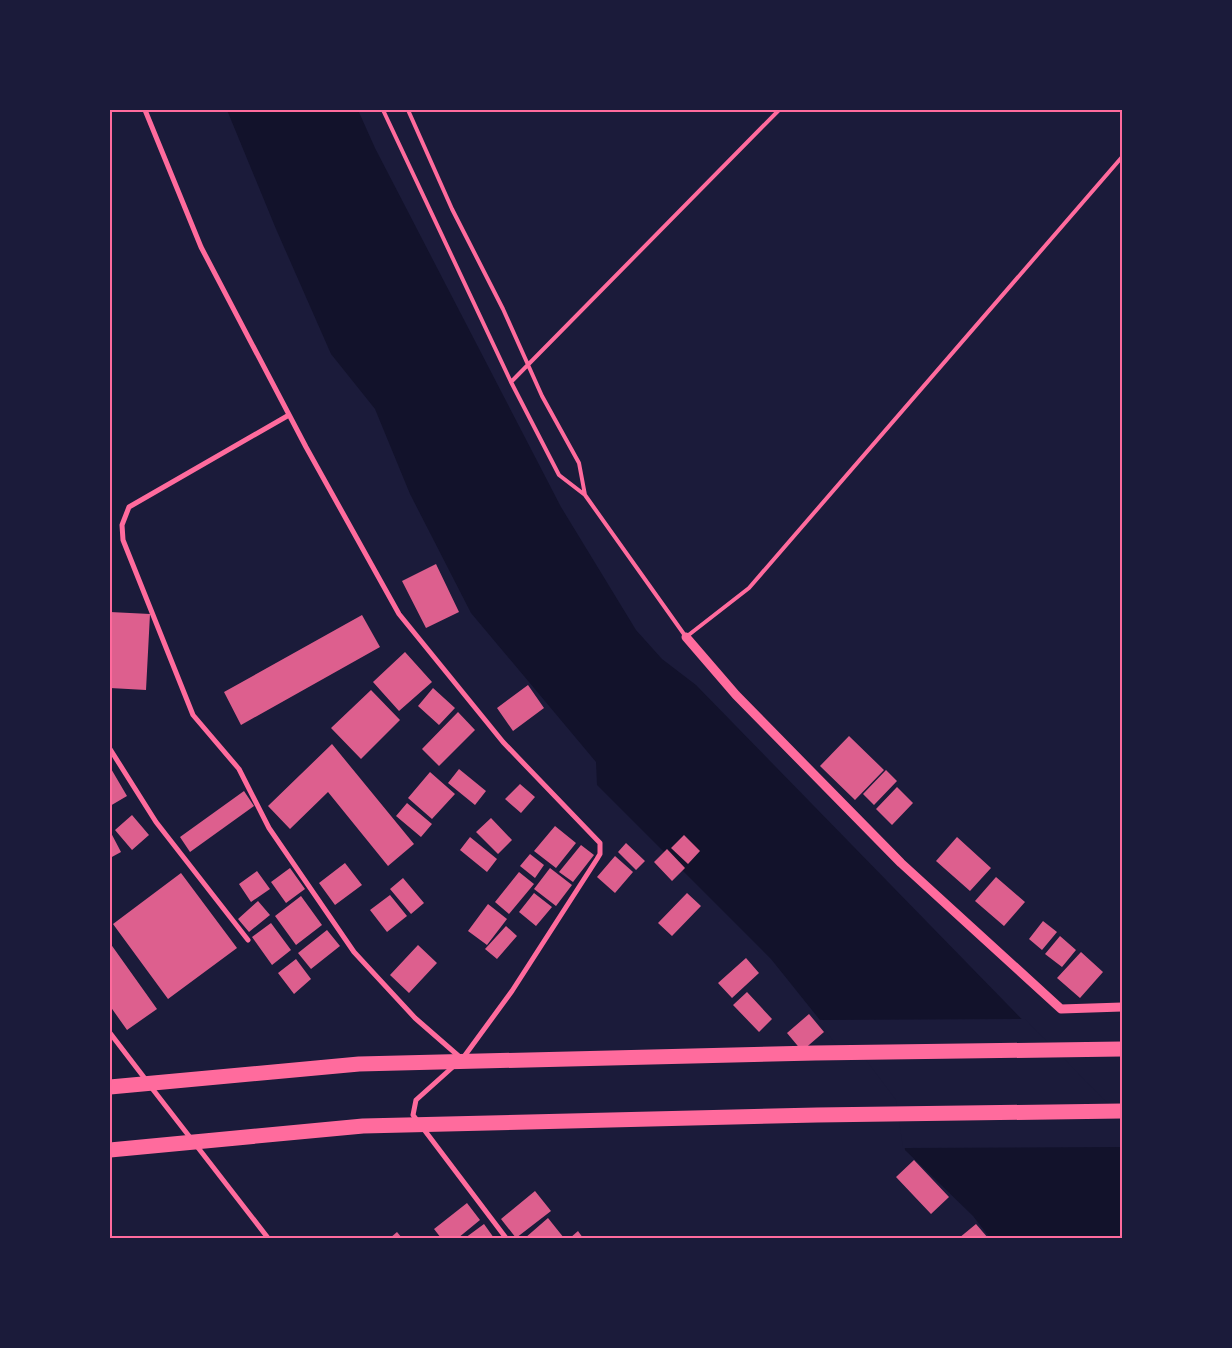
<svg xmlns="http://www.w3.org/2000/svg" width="1232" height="1348" font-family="Ubuntu,sans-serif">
<rect width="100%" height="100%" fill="#1b1b3a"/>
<!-- water -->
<path fill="#12122b" d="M227 110H358L375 148 561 507 636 630 662 659 696 685 1122 1122V1238H990L973 1216 905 1150 899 1099 862 1050 840 1045 771 959 597 785 596 762 471 613 410 494 375 409 331 354 276 229Z"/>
<!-- pier -->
<path fill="#1b1b3a" d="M1025 1019 1122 1118V1147L903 1148 896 1100 860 1052 838 1047 817 1020Z"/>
<!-- building -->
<path fill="#dd5f8e" d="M436 564 459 612 426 628 402 581Z
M110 612 150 614 146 690 110 688Z
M362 615 380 647 241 725 224 692Z
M405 652 432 682 399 711 373 682Z
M528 685 544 708 513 731 497 708Z
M433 688 455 708 439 725 418 706Z
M371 690 400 720 361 759 331 728Z
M458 712 475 730 439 766 422 749Z
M849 736 884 770 855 800 820 766Z
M332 744 414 844 388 866 328 792 290 829 268 806Z
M110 767 127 796 110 806Z
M459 769 486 791 475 805 448 783Z
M886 770 897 781 874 805 863 794Z
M430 772 455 794 432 819 408 798Z
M520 784 535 797 521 813 505 799Z
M897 787 913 803 892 825 876 809Z
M244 791 254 806 190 852 180 837Z
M407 803 432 824 421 837 396 816Z
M132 815 149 835 132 850 115 830Z
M491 818 512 840 498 854 476 832Z
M555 826 576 843 556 868 534 851Z
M110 831 121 852 110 858Z
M684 835 700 851 688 864 671 848Z
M470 837 497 859 487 872 460 850Z
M957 837 991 868 970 891 936 861Z
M626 843 645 861 636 870 618 852Z
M581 845 594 855 573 882 559 872Z
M667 849 685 868 672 881 654 862Z
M530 854 544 865 535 878 520 866Z
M615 856 633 872 615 893 597 877Z
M345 863 362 885 335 905 319 883Z
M290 868 305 889 286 903 271 882Z
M550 868 572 885 556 906 534 889Z
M257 871 270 889 251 902 239 884Z
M519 872 534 884 509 914 495 902Z
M181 873 237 948 168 999 113 924Z
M996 877 1025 902 1004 926 975 901Z
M403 878 424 903 411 914 390 889Z
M534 893 552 907 536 926 519 912Z
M687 893 701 906 672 936 658 923Z
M390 895 407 916 387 932 370 910Z
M301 896 322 925 296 945 275 916Z
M258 901 270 915 249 932 238 919Z
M488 904 507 919 487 945 468 931Z
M1043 921 1057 932 1042 950 1029 939Z
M271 923 291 950 272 965 252 937Z
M506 926 517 936 497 959 485 949Z
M327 930 340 946 311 969 298 953Z
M1060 936 1076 950 1062 967 1045 954Z
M110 943 157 1009 127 1030 110 1006Z
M418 945 437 963 409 993 390 975Z
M1081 952 1103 972 1080 998 1057 978Z
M746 958 759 973 732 998 718 983Z
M296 959 311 979 294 994 278 973Z
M747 992 772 1019 759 1032 733 1005Z
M809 1014 824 1032 802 1051 787 1033Z
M914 1160 949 1197 931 1214 896 1177Z
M535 1191 551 1211 516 1238 501 1219Z
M467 1203 480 1220 458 1238H441L434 1229Z
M548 1218 564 1238H525Z
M484 1224 494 1238H465Z
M976 1224 988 1238H959Z
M578 1231 583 1238H570Z
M397 1232 402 1238H390Z"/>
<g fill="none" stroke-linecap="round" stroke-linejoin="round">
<!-- service -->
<path stroke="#ff6b9d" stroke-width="4" d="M383 110 511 382 559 475 585 495 686 637 749 588 1122 157
M408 110 452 209 503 309 542 396 579 463 585 495
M511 382 779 110"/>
<!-- minor -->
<path stroke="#ff6b9d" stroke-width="5" d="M145 110 201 247 306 447 399 614 503 742 600 843V854L597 859 512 991 463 1058
M289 415 129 507 122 525 123 540 193 715 239 769 269 828 354 952 415 1018 462 1059
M110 749 156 822 248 940
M110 1033 146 1080
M455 1065 416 1100 413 1115 506 1238
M151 1087 268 1238"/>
<!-- tertiary -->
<path stroke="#ff6b9d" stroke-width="9" d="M686 637 736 695 901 863 1061 1009 1122 1007"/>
<!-- motorway -->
<path stroke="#ff6b9d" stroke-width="15" d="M110 1087 359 1064 815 1053 1122 1049
M110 1150 363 1126 817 1115 1122 1111"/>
</g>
<!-- border -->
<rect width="1232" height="1348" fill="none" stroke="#1b1b3a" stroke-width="222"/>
<rect x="111" y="111" width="1010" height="1126" fill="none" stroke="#ff6b9d" stroke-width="2"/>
</svg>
